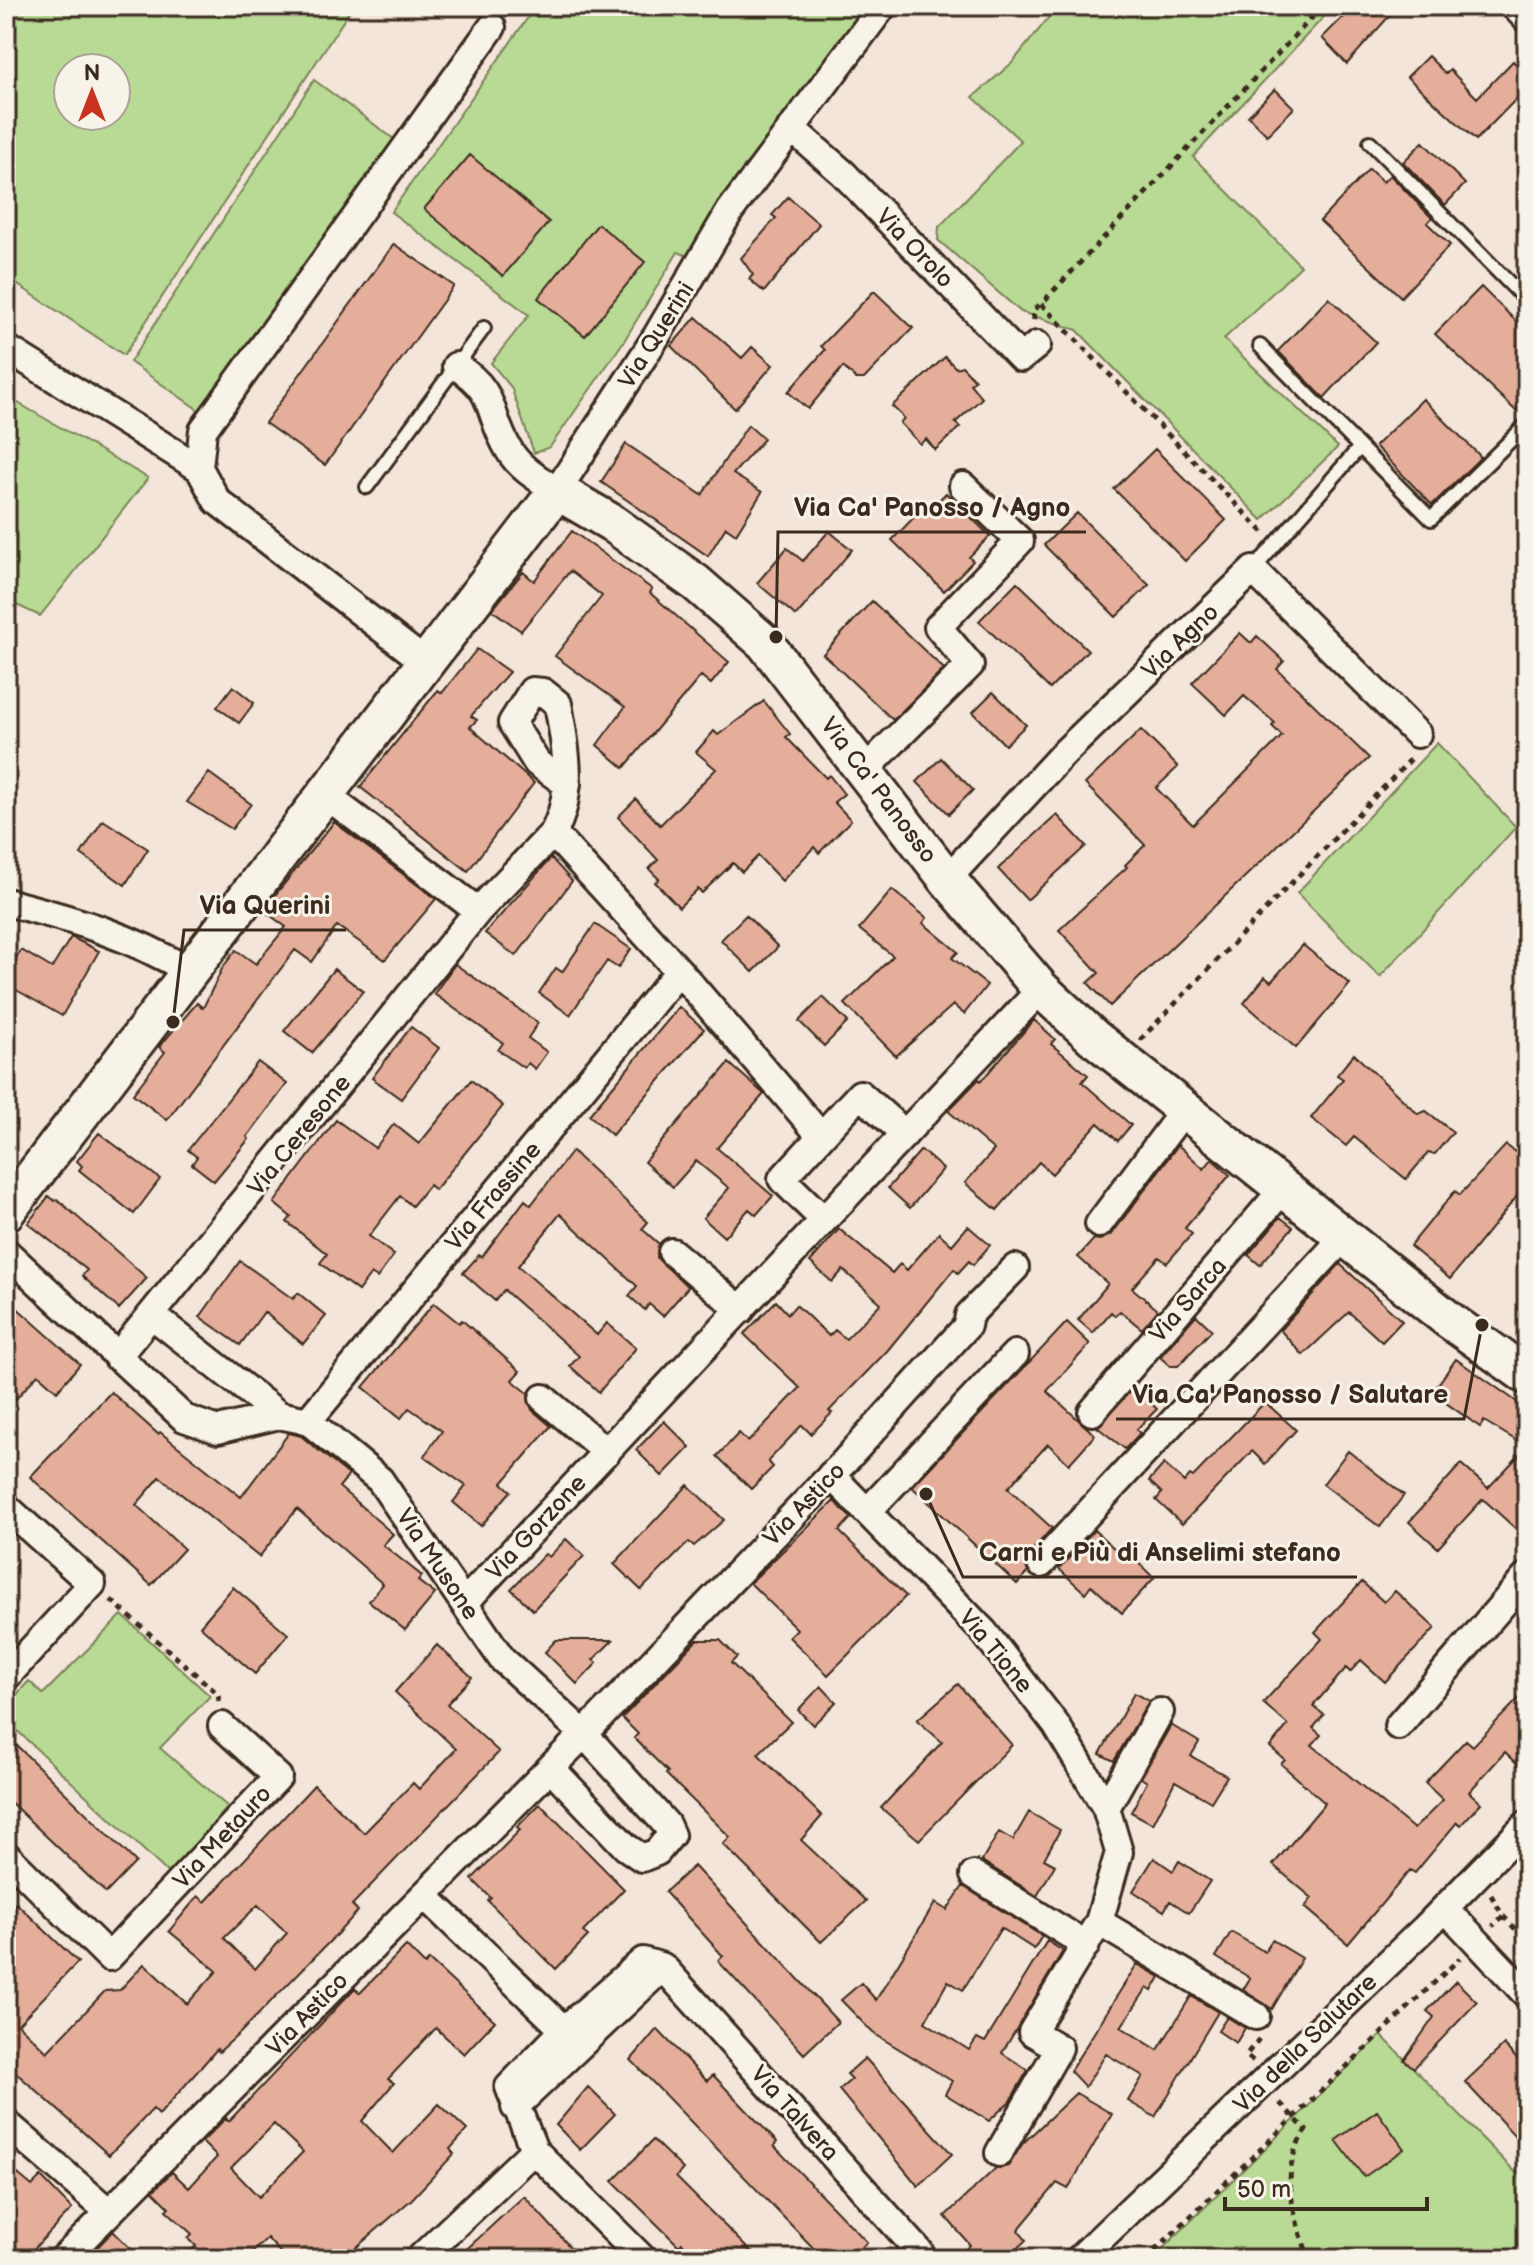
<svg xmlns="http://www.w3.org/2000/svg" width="1533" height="2265" font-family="'Balsamiq Sans',sans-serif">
<rect width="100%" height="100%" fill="#f3e5d9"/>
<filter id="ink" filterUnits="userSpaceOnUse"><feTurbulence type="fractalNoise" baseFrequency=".0125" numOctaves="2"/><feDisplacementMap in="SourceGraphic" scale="16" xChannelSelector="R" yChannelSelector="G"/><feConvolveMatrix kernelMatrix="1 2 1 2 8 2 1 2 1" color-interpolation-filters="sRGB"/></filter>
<g filter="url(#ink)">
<!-- green -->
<path fill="#b8da94" stroke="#7a8259" stroke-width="2" fill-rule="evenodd" d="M6 6H353L124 355 6 277ZM116 68V116H68V68Z
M536 6H868L693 258 678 252 624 341 550 447 534 453 511 387 491 363 529 315 391 212Z
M1058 6H1334L1193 157 1301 266 1224 339 1338 447 1262 520 1077 330 1021 312 938 240 939 227 1021 141 973 97 1012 63Z
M314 80 398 142 203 413 130 362Z
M6 396 148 478 40 616 6 600Z
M1437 743 1516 827 1380 977 1297 893Z
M122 1615 210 1696 160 1748 228 1807 169 1874 6 1720V1706L29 1681 43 1694Z
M1381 2035 1527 2184V2259H1152Z"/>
<!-- building -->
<path fill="#e5ae9b" stroke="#3b2a1e" stroke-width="2" fill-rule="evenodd" d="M1354 6H1398L1347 64 1322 38Z
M1428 56 1446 74 1450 70 1477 98 1513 61 1527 75V88L1476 140 1407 77Z
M1275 89 1294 108 1267 135 1248 116Z
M1423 142 1465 184 1445 205 1403 162Z
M470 155 549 222 503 276 424 209Z
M1369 169 1383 182 1390 175 1432 218 1427 223 1450 245 1401 297 1320 221Z
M788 197 819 224 764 292 749 279 753 275 741 258 776 218 772 215Z
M598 224 645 262 585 336 538 298Z
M394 244 454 286 325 465 265 423Z
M1481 287 1527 332V399L1516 411 1435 334Z
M874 291 913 328 864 379H856L843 367 808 409 788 392 825 350 821 346Z
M1329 298 1376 342 1324 398 1278 351Z
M696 317 742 358 752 347 773 365 735 409 671 346Z
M945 357 956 368 962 366 975 380 970 384 982 398 955 423 960 427 935 450 926 439 920 444 900 423 904 418 892 406Z
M1423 399 1481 457 1432 505 1375 446Z
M748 425 764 439 733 474 762 492 736 534 726 527 708 556 601 482 626 444 702 495Z
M1155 449 1226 520 1185 561 1114 489Z
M946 493 990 536 969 557 973 561 944 591 892 540 923 508 927 512Z
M1077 513 1149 585 1116 617 1044 545Z
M572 531 652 589 650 593 729 662 711 684 701 676 624 768 597 745 625 707 555 656 602 596 570 571 521 631 492 610 523 572 534 581Z
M829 531 852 550 796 616 757 583 787 548 803 561Z
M1017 582 1088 650 1050 689 979 621Z
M872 601 944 669 893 720 823 654Z
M1240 633 1251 643 1257 636 1284 661 1277 669 1369 758 1110 1006 1088 983 1099 973 1059 930 1127 867 1125 865 1145 845 1085 784 1141 730 1178 767 1156 788 1193 825 1282 736 1272 726 1275 723 1244 696 1226 715 1192 683Z
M477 649 509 672 471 716 477 720 470 727 534 783 468 871 360 787 438 690 442 693Z
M233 686 254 703 239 723 217 707Z
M993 692 1026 725 1005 745 973 712Z
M764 701 790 734 786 737 826 778 829 775 844 794 834 802 851 820 819 853 814 847 782 881 758 856 742 872 733 863 702 893 698 889 679 907 655 882 659 879 649 869 658 860 618 817 636 799 660 825 716 769 696 752 714 731 718 735Z
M941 758 973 790 949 814 917 782Z
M209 773 251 804 232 829 187 802Z
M1057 815 1086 846 1027 900 998 869Z
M103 820 148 849 125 885 81 854Z
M334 822 436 899 385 960 337 926 312 962 295 950 167 1120 133 1094 165 1052 159 1047 197 1003 203 1008 223 967 236 950 256 964 286 927 263 910Z
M551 858 572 881 516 956 485 933Z
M892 890 927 918 923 923 958 952 952 958 987 985 964 1014 953 1005 896 1056 845 1004 893 956 859 929Z
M746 915 778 947 753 972 721 940Z
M595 924 631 949 618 968 607 961 570 1015 539 993 556 968 562 972Z
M71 937 99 951 62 1016 6 984V977L21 950 52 968Z
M1303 945 1350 984 1296 1048 1244 1003 1265 977 1271 982Z
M455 964 538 1023 528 1038 547 1052 535 1069 528 1063 524 1068 498 1050 503 1043 434 994Z
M334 969 363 991 312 1053 284 1031Z
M823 997 848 1022 824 1046 799 1021Z
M679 1007 704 1029 612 1135 589 1115Z
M1034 1020 1055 1039 1051 1044 1088 1075 1082 1082 1131 1125 1118 1141 1098 1123 1052 1174 1039 1162 997 1210 965 1183 994 1150 948 1111 979 1079 981 1081Z
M411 1027 439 1048 401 1099 372 1078Z
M1354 1054 1418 1114 1426 1111 1453 1132 1435 1154 1428 1153 1406 1179 1354 1137 1346 1146 1311 1118 1343 1079 1337 1075Z
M258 1062 287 1084 247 1137 249 1139 214 1181 192 1164 197 1157 188 1150Z
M729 1063 764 1094 717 1148 773 1196 756 1215 749 1209 724 1237 703 1218 729 1188 696 1161 673 1187 644 1162Z
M471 1080 503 1106 435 1190 429 1185 412 1206 400 1196 369 1236 394 1255 377 1278 371 1274 358 1291 320 1263 327 1254 287 1222 291 1217 274 1203 336 1120 375 1148 394 1124 419 1144Z
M99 1133 160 1179 134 1214 79 1170 82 1166 77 1161Z
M1178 1145 1204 1169 1212 1159 1230 1175 1185 1228 1192 1234 1167 1263 1159 1257 1132 1288 1158 1310 1142 1329 1120 1311 1115 1316 1111 1312 1093 1333 1078 1320 1108 1284 1078 1257 1094 1239 1100 1240 1112 1234Z
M1506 1145 1527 1161V1184L1450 1279 1410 1246 1455 1191 1460 1195Z
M921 1150 943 1169 910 1208 888 1188Z
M572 1151 648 1222 642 1229 659 1244 657 1258 688 1287 663 1316 649 1304 645 1310 629 1296 637 1286 560 1214 518 1266 597 1335 607 1323 636 1348 599 1392 570 1366 579 1356 504 1290 495 1301 463 1273 479 1255 482 1257 525 1200 531 1205Z
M49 1196 55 1201 57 1199 147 1278 119 1309 82 1276 87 1270 28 1223Z
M1280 1217 1293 1227 1260 1265 1248 1255Z
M968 1226 990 1245 973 1265 969 1261 958 1273 954 1269 887 1351 829 1411 832 1413 811 1434 802 1425 768 1461 773 1467 751 1489 717 1456 739 1433 748 1442 800 1388 744 1334 776 1301 788 1314 796 1305 829 1336 835 1330 846 1339 881 1303 843 1270 832 1282 810 1262 839 1229 892 1273 900 1264 907 1270 939 1233 952 1245Z
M240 1261 293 1299 298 1293 326 1316 303 1344 264 1312 240 1345 200 1317Z
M1340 1264 1402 1321 1382 1342 1349 1312 1303 1355 1280 1330Z
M6 1298 80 1364 57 1391 38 1374 6 1410Z
M434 1303 459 1323 462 1320 520 1371 512 1380 528 1393 532 1410 551 1426 502 1483 511 1491 481 1526 453 1502 466 1486 424 1456 442 1431 409 1408 401 1418 363 1387Z
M1196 1315 1212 1330 1178 1366H1170L1160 1357Z
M1067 1322 1090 1344 1047 1391 1095 1435 1069 1464 1048 1444 1008 1488 1052 1528 1029 1554 1025 1561 1028 1572 1017 1584 912 1487Z
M1456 1359 1527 1409V1539L1483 1499 1438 1548 1409 1522 1461 1464 1488 1488 1527 1447 1484 1421 1480 1427 1432 1393Z
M1134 1387 1157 1409 1136 1430 1140 1433 1125 1449 1097 1427Z
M111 1392 158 1434 160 1432 241 1497 289 1433 301 1436 349 1475 339 1487 393 1534 383 1545 422 1576 418 1581 435 1594 405 1630 369 1601 383 1584 297 1509 259 1557 160 1477 136 1505 184 1549 151 1585 30 1477Z
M1265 1402 1296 1430 1265 1464 1252 1451 1182 1524 1156 1500 1162 1493 1149 1481 1164 1464 1184 1482 1190 1475 1193 1477Z
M664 1421 690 1447 662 1476 636 1450Z
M1348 1451 1404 1495 1380 1527 1323 1484Z
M688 1485 724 1520 694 1546 689 1542 641 1590 614 1564Z
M834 1501 851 1518 839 1531 906 1596 828 1675 789 1637 797 1629 750 1583Z
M1094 1530 1126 1559 1130 1555 1154 1578 1122 1613 1091 1585 1085 1593 1059 1569Z
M566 1539 584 1556 533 1610 511 1589 545 1554 549 1557Z
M1362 1582 1384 1602 1395 1591 1435 1628 1385 1682 1361 1660 1350 1672 1346 1668 1313 1706 1324 1715 1313 1728 1321 1735 1312 1745 1414 1829 1443 1800 1425 1783 1466 1740 1473 1746 1527 1690V1773L1505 1752 1469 1792 1481 1803 1461 1825 1457 1822 1415 1873 1410 1870 1348 1944 1305 1907 1312 1898 1273 1865 1325 1803 1281 1764 1285 1760 1270 1747 1288 1725 1263 1703 1322 1639 1315 1632Z
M233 1587 288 1634 255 1674 200 1626Z
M556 1640H613L593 1660 597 1663 577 1684 545 1652Z
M697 1640H720L737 1657 731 1663 791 1722 758 1754 822 1816 801 1840 866 1901 821 1942 723 1844 730 1837 666 1774 668 1772 634 1738 638 1734 622 1718Z
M437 1645 472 1677 447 1704 499 1752 352 1905 358 1911 338 1933 241 2032 219 2052 217 2049 159 2115 153 2109 109 2155 6 2064V1913L16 1903 78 1962 18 2024 47 2052 105 1991 120 1990 144 1964 187 2004 217 1971 169 1931 198 1896 205 1902 314 1785 364 1833 413 1783 419 1789 456 1749 395 1692ZM258 1905 287 1933 255 1969 224 1938Z
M958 1684 1012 1745 919 1840 881 1808 942 1742 917 1720Z
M821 1686 836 1702 813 1725 798 1710Z
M1134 1693 1149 1701 1114 1761 1100 1754Z
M1171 1725 1199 1742 1191 1756 1227 1776 1211 1802 1175 1781 1153 1824 1131 1812 1147 1782 1141 1778Z
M6 1735 136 1862 106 1893 6 1798Z
M540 1804 624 1889 583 1932 588 1936 556 1969 488 1901 491 1898 472 1879 520 1830 517 1827Z
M1029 1812 1060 1830 1044 1859 1055 1865 1037 1896 982 1861 999 1832 1013 1840Z
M1154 1858 1173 1871 1179 1861 1210 1881 1189 1913 1170 1901 1164 1911 1133 1891Z
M694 1866 838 2022 804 2054 718 1961 723 1956 665 1892Z
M963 1886 1042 1936 1034 1949 1001 1928 963 1990 948 1981 925 2022 969 2050 977 2038 985 2042 1047 1941 1063 1951 1002 2053 1028 2070 1010 2101 989 2121 945 2094 952 2081 873 2033 841 2000 861 1983 876 2000 935 1903 947 1910Z
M1231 1932 1265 1952 1272 1940 1302 1958 1272 2009 1243 1990 1250 1978 1216 1957Z
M406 1946 425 1965 429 1960 495 2021 464 2054 436 2028 388 2079 394 2083 362 2121 393 2153 439 2104 467 2130 450 2149 454 2154 412 2199 343 2259H286L267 2238 246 2259H182L196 2246 188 2238 192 2234 166 2210 169 2207 153 2191 172 2172 189 2188 217 2157 202 2142 226 2118 229 2121 355 1988 360 1993ZM274 2124 303 2152 259 2197 231 2168Z
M1137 1964 1160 1977 1152 1991 1147 1988 1121 2027 1158 2050 1191 1996 1218 2012 1155 2117 1128 2101 1143 2076 1106 2054 1085 2087 1070 2071Z
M1456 1981 1477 2002 1414 2068 1404 2060 1434 2017 1427 2011Z
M1227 2017 1245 2028 1236 2043 1218 2031Z
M657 2029 707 2081 713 2075 777 2142 774 2146 867 2242 851 2259H824L631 2060Z
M1504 2045 1527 2070V2149L1465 2082Z
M865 2058 952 2154 918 2186 839 2090 852 2079 847 2074Z
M588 2087 615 2114 580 2150 556 2125Z
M1076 2093 1112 2114 1068 2189 1057 2183 1018 2230 1026 2240 1006 2259H955L970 2245 945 2216 996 2168 1008 2166 1023 2143Z
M1377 2111 1404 2149 1364 2177 1336 2140Z
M653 2140 683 2169 676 2177 758 2259H698L682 2243 679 2246 613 2181Z
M6 2164 32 2186 41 2177 72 2209 24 2259H6Z
M524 2196 581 2259H456Z
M113 2231 141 2259H86Z"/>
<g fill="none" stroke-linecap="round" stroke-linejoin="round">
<!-- lane casing -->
<g stroke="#3b2a1e" stroke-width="18">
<path id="lane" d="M1370 142 1527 301
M1260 346 1431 519 1527 424
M367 487 484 328
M1253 570 1360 447"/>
</g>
<!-- street casing -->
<g stroke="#3b2a1e" stroke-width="32">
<path id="street" d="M1514 6 1527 19
M791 128 843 173 1021 358 1037 345
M6 348 199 468
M456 366C499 393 486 412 509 450 520 469 539 479 557 491L656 337 730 211 883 6
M425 662 217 501 199 468 203 430 492 27
M863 772 970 665 938 627 1020 541 963 486
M327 796 478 911
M553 833C575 794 566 748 558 704L543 692 532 691 512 723 537 763 567 784
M947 879 1063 754 1253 570 1417 734
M6 902C76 920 128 935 191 972
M823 1219 782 1179 860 1094 905 1134
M1099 1224 1184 1110
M6 1252 184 1418 218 1430 279 1415 308 1421 380 1480 502 1659 584 1734 666 1824 671 1835 657 1852 642 1858 626 1847 551 1768
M672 1252 741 1310
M153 1316 279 1415
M117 1357 478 911 553 833 679 971 821 1136
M543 1398 607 1452
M1092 1412 1284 1188
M308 1421 679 971
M831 1475 984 1632 1056 1725 1106 1808 1119 1852 1099 1922 1032 2032 1059 2048 999 2153
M6 1507 92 1584 6 1677
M869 1510 1015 1354
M1041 1564 1344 1237
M465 1602 1041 989
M1398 1726 1527 1576
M1106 1808 1160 1712
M6 1855 109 1957 278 1777 222 1726
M974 1875 1086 1945
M424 1895 564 2030
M1445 1908 1527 1995
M1099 1922 1256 2016
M515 2107 663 1967
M6 2123 109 2212
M63 2259 584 1734 845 1461 967 1326 969 1315 1015 1268
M419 2259 534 2150
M643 2259 534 2150 509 2087 564 2030 643 1961 663 1967 919 2251 912 2259
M1079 2259 1425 1928 1527 1824"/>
</g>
<!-- secondary casing -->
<g stroke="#3b2a1e" stroke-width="42">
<path id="secondary" d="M6 1212 557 491 612 523 696 583 765 643 947 879 1041 989 1093 1037 1449 1320 1527 1376"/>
</g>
<!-- path -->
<path stroke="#3b2a1e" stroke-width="5" stroke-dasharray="6 6" stroke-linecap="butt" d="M1034 320 1033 310 1041 304
M1263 532 1041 304 1323 6
M1140 1040 1411 759
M111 1600 218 1694 219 1701
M1491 1895 1503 1916 1493 1926
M1503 1916 1527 1941
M1253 2061 1246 2055 1259 2039
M1280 2103 1306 2130C1277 2171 1294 2215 1309 2259
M1146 2259 1460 1958
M1520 2259 1527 2231"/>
<!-- lane -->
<use href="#lane" stroke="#f7f3e8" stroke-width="12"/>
<!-- street -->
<use href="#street" stroke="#f7f3e8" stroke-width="26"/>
<!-- secondary -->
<use href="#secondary" stroke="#f7f3e8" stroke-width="36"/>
</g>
</g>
<g text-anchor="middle" stroke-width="6" stroke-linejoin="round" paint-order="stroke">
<!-- street labels -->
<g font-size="24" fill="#3b2a1e" stroke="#f7f3e8">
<text transform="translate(915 248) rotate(46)" y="8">Via Orolo</text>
<text transform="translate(656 335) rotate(-58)" y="8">Via Querini</text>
<text transform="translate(1180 641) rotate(-44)" y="8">Via Agno</text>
<text transform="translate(879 790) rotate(53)" y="8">Via Ca' Panosso</text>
<text transform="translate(299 1135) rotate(-51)" y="8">Via Ceresone</text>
<text transform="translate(493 1196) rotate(-50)" y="8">Via Frassine</text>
<text transform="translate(1188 1300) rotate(-49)" y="8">Via Sarca</text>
<text transform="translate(804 1504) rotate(-46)" y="8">Via Astico</text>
<text transform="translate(536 1527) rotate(-47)" y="8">Via Gorzone</text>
<text transform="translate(438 1564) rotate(56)" y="8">Via Musone</text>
<text transform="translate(996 1651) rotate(50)" y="8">Via Tione</text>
<text transform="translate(222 1837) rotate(-47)" y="8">Via Metauro</text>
<text transform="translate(307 2014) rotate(-46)" y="8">Via Astico</text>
<text transform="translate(1305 2043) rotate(-44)" y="8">Via della Salutare</text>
<text transform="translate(795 2113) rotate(48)" y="8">Via Talvera</text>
</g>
</g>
<!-- callouts -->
<path fill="none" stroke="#3b2a1e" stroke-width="3" d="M776 637L778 532H1086M173 1022L184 930H346M1482 1325L1464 1419H1116M926 1494L963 1577H1357"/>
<g fill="#3b2a1e" stroke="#f7f3e8" stroke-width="3">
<circle cx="776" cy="637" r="8"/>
<circle cx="173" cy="1022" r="8"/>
<circle cx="1482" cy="1325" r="8"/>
<circle cx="926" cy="1494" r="8"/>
</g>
<g font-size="26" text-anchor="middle" font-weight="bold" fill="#3b2a1e" stroke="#f7f3e8" stroke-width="6" stroke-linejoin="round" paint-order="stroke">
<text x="932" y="516">Via Ca' Panosso / Agno</text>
<text x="265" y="914">Via Querini</text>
<text x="1290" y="1403">Via Ca' Panosso / Salutare</text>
<text x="1160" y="1561">Carni e Più di Anselimi stefano</text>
</g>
<!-- margin -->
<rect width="1533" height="2265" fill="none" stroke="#f7f3e8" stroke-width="32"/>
<rect x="16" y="16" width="1501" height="2233" fill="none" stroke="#3b2a1e" stroke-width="3" filter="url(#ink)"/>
<!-- north arrow -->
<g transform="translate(92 92)"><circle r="38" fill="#f7f3e8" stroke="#aca397" stroke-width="2"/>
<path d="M0-6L14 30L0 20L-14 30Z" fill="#c8321e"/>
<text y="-12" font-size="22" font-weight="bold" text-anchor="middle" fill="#3b2a1e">N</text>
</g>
<!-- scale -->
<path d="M1225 2197v12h202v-12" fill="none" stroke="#3b2a1e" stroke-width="4"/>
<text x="1237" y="2197" font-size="24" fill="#3b2a1e" stroke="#f7f3e8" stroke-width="6" paint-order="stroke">50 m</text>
</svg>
